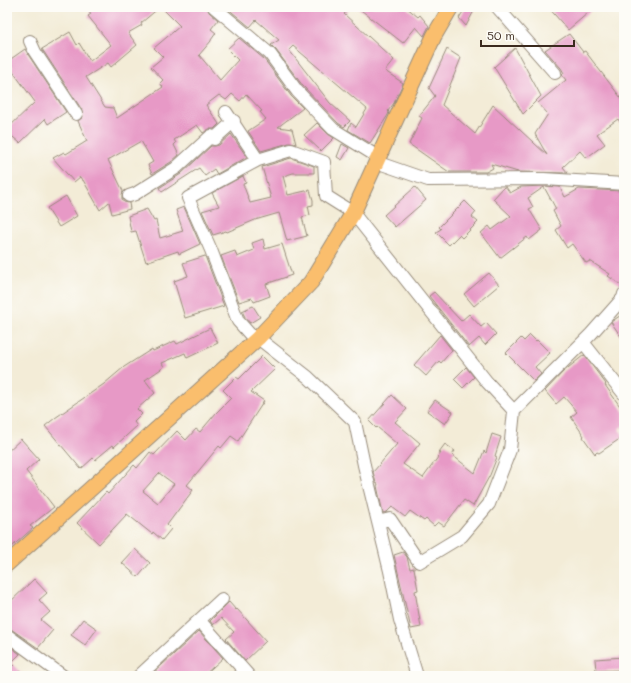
<svg xmlns="http://www.w3.org/2000/svg" width="631" height="683" font-family="Mali,sans-serif">
<rect width="100%" height="100%" fill="#fdfcf7"/>
<filter id="ink" filterUnits="userSpaceOnUse"><feTurbulence type="fractalNoise" baseFrequency=".025" numOctaves="2"/><feDisplacementMap in="SourceGraphic" scale="8" xChannelSelector="R" yChannelSelector="G"/><feConvolveMatrix kernelMatrix="1 2 1 2 8 2 1 2 1" color-interpolation-filters="sRGB"/></filter>
<filter id="wash" filterUnits="userSpaceOnUse"><feTurbulence type="fractalNoise" baseFrequency=".012" numOctaves="4" result="noise"/><feDisplacementMap in="SourceGraphic" scale="16" xChannelSelector="R" yChannelSelector="G"/><feGaussianBlur stdDeviation="0.9" result="paint"/><feColorMatrix in="noise" values="0 0 0 0 0 0 0 0 0 0 0 0 0 0 0 0 0 1.4 0 .05"/><feComposite in="paint" operator="in"/></filter>
<g filter="url(#wash)">
<rect width="100%" height="100%" fill="#f3ecd7"/>
<g id="blocks">
<!-- building -->
<path fill="#e799c6" fill-rule="evenodd" d="M87 7H160L141 23 142 25 128 33 137 45 111 67 108 63 86 77 105 107 113 108 117 118 163 87 160 83 163 80 151 67 163 57 154 48 180 26 161 7H207L209 12 218 20 211 29 216 33 211 40V41L199 55 220 80 238 60 227 49 239 38 264 59 291 96 303 108 278 127 292 129 296 144 289 143 261 151 248 131 266 119 260 112 262 111 246 94 240 101 232 94 226 100 219 95 206 105 219 124 214 129H209L203 133 197 125 174 140 176 143 174 145 179 155 171 162 152 174 148 165 153 162 141 141 108 160 123 191 122 195V199L124 202 129 203 130 209 112 214 109 202 100 210 83 180H82L80 177 74 182 53 158 64 152 66 154 87 141 78 121 83 117 82 110 42 49 70 32 77 45 79 43 90 61 111 45 88 16 91 14Z
M226 7H351L344 14 394 60 385 71 403 83 394 103 388 111 389 112 388 115 370 143 348 130 351 123 356 127 367 109 293 46 289 50 330 103 350 121 344 127 338 123 303 86 276 50 271 45 279 40 256 20 250 27Z
M357 7H406L418 17 420 15 429 26 424 36 416 27 403 43Z
M466 7H476L466 26 459 18Z
M548 7H595L568 30Z
M569 34 583 52 585 51 624 102V128L618 119 597 134 605 144 586 158 580 151 563 167 568 173 518 172 491 164 493 168 486 172H449L409 144 422 118 419 116 435 96 429 88 447 49 461 58 442 105 475 134 493 105 547 155 535 134 548 114 538 103 566 80 562 75 564 73 561 68 545 50Z
M515 48 541 96 523 114 494 67Z
M25 49 29 56 66 112 48 124 45 119 20 143 7 132V129L35 102 11 69 13 67 8 61Z
M317 123 328 134 334 138 321 151 304 135Z
M231 134 247 157 217 174 214 169 205 176 199 168 162 192 159 188 181 174 211 146H215L219 145Z
M342 144 349 148 342 160 337 157Z
M291 158 314 166V173H293L283 176 288 195 310 190 313 200V205L308 206 310 215 302 217 307 236 287 241 279 213 255 220 227 232 226 231 213 235 202 211 219 206 212 193 243 176 246 183 243 184 250 203 271 198 262 167Z
M544 186 560 187 565 197 579 189 624 191V287L608 276 610 274 590 261 586 263 572 244 567 248 556 230 561 226 553 211 556 209 544 187 528 198 533 207 529 209 542 230 529 240 527 237 500 258 481 233 489 226 492 230 511 216 493 199 504 187H506L510 193 521 187Z
M415 187 426 200 395 227 384 215Z
M66 196 77 216 59 227 47 208Z
M465 201 476 212 472 217 478 222 462 238 459 235 449 245 436 232 441 229 439 227Z
M184 207 200 244 179 254 178 251 146 262 136 231 131 232 128 216 147 209 154 221 156 220 160 238 183 231 176 210Z
M263 239 265 249 282 244 292 275 266 284 270 296 254 302 252 298 239 302 221 256 235 251 237 257 254 250 252 243Z
M205 256 224 306 185 318 174 281 188 276 183 263Z
M489 273 499 285 474 306 464 294Z
M434 292 461 321 469 314 481 327 486 323 496 334 485 345 479 338 469 347 429 296Z
M253 306 260 317 250 323 245 317 242 311Z
M624 313V341L611 322Z
M210 328 218 343 187 358 185 353 162 363 164 367 145 380 155 393 137 409 142 414 134 422 137 426 114 447 113 445 95 460 93 458 81 469 45 426 55 418 104 384 124 367 152 349 153 351 175 341 177 344Z
M440 335 452 350 441 363 439 361 426 376 414 365Z
M530 335 536 341 537 340 550 353 535 367 541 374 534 381 506 353 521 338 524 341Z
M584 355 606 384 605 385 624 412V425L619 429 624 436 599 453 597 452 595 454 583 437 584 436 571 417 577 412 564 397 556 404 545 391 563 372Z
M262 356 275 369 251 392 264 401 238 441 231 436 221 448 219 446 187 485 193 490 167 525 171 529 162 540 153 532 152 534 127 514 99 544 77 523 106 492 108 494 134 465 137 468 150 452 154 455 177 431 186 440 196 429 200 432 216 413 231 398 223 390 236 377 239 379ZM159 473 174 484 158 503 143 491Z
M466 367 474 377 463 388 454 379Z
M392 395 407 409 395 422 420 443 403 464 423 478 441 453 439 452 445 444 455 451 452 455 475 473 484 451 486 453 492 434 501 437 495 456 497 457 490 475 473 506 464 500 444 526 438 522 434 526 426 519 424 521 410 511 405 517 392 507 387 512 383 513 377 486 378 484 376 483 373 472 397 444 377 427 376 428 369 421Z
M435 400 453 412 445 424 427 411Z
M21 439 39 459 26 471 54 507 30 526 33 528 7 551V452Z
M135 549 150 563 138 577 122 563Z
M403 552 407 557 410 569 414 568 418 590 415 591 421 627 411 629 394 555Z
M34 579 47 593 39 600 50 612 41 620 53 630 38 648 11 629 7 628V605Z
M229 602 236 610 237 609 266 641 245 661 226 639 234 632 221 618 213 625 210 621Z
M83 619 97 629 85 645 71 635Z
M199 631 223 658 203 676H150Z
M8 645 20 654 11 663 24 676H7V647Z
M624 657V670L596 671 595 659Z"/>
</g>
</g>
<g filter="url(#ink)">
<use href="#blocks" fill-opacity="0" stroke="#978b7a" stroke-width="1"/>
<g fill="none" stroke-linecap="round" stroke-linejoin="round">
<!-- minor casing -->
<g stroke="#978b7a" stroke-width="14">
<path id="minor" d="M214 7 270 54 297 91 333 129 378 157
M497 7 555 73
M30 41 35 52 76 114
M226 112 258 160 188 198 211 250 238 321 255 340
M258 160 291 150 324 162 326 196 353 213 487 382 514 411
M376 162 428 180 544 179 624 184
M129 196 135 194 176 168 211 136 214 139 234 121
M258 338 308 377 355 422 364 465 390 571 400 620 417 676
M583 342 624 394
M378 522 390 519 419 562 462 536 489 504 510 450 514 411 591 334 623 298 624 294
M199 620 249 676
M7 635 63 676
M139 676 222 599"/>
</g>
<!-- major casing -->
<g stroke="#978b7a" stroke-width="17">
<path id="major" d="M7 564 258 338 311 282 353 213 434 36 451 7"/>
</g>
<!-- minor -->
<use href="#minor" stroke="#fff" stroke-width="12"/>
<!-- major -->
<use href="#major" stroke="#fabe6d" stroke-width="15"/>
</g>
</g>
<!-- margin -->
<rect width="631" height="683" fill="none" stroke="#fdfcf7" stroke-width="24"/>
<!-- scale -->
<path d="M481 40v6h93v-6" fill="none" stroke="#3b2a1e" stroke-width="2"/>
<text x="487" y="40" font-size="12" fill="#3b2a1e" stroke="#fdfcf7" stroke-width="3" paint-order="stroke">50 m</text>
</svg>
